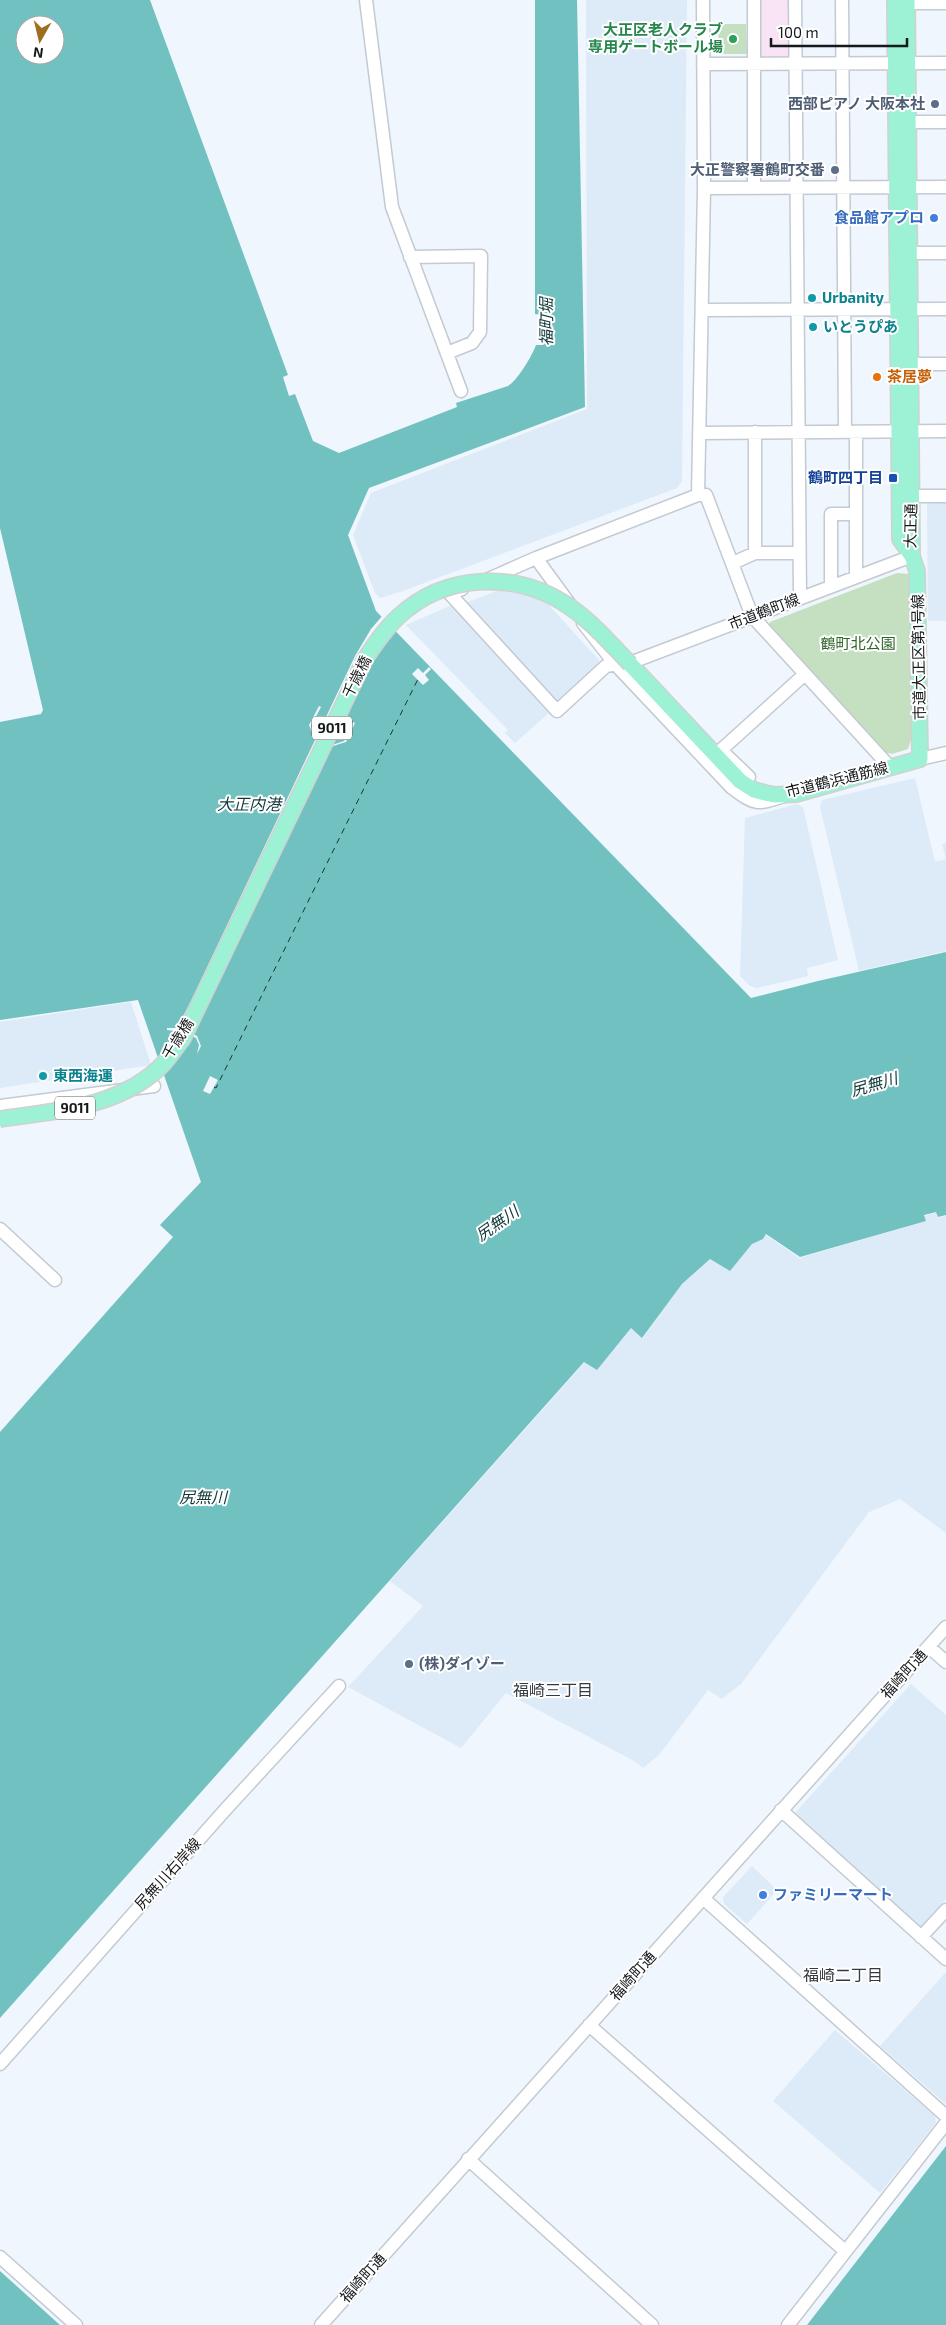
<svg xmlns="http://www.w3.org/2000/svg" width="946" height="2325" font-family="'Exo 2','Noto Sans JP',sans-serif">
<rect width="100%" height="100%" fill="#eff6fd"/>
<!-- built -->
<path fill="#ddeaf7" d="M586 0H687L682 481 677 488 400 592 380 598 375 593 353 535 371 493 587 409Z
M931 502H946V621H928L927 505Z
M499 590 522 593 546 602 599 660V666L560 701 554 700 467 606 468 602Z
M452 605 550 712 515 743 505 733 508 730 406 625Z
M915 778 935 862 946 859 942 844 946 843V951L859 971 820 807 822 800Z
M797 804 803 807 838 960 807 968 808 976 757 988 750 986 740 976 745 818Z
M131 1002 151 1065 0 1088V1022Z
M936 1212 938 1218 946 1216V1533L900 1499 869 1512 741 1684 722 1699 708 1690 659 1755 643 1768 636 1762 506 1693 461 1748 348 1687 423 1606 390 1581 585 1362 597 1370 631 1328 643 1338 682 1284 710 1259 730 1271 752 1244 763 1239 766 1235 812 1267 800 1258 926 1221 925 1216Z
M911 1684 946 1715V1899L921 1927 794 1814Z
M752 1866 777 1890 747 1924 724 1904 723 1897Z
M946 1972V2104L880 2046Z
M835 2030 935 2116 936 2123 880 2193 773 2101Z"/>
<!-- education -->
<path fill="#f8e4f4" d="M757 0H790V60L759 61Z"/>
<!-- green -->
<path fill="#c5dfc1" d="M718 24H746L747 54H719Z
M897 573 910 574 911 580 912 737 908 749 892 754 884 752 769 626 770 622Z"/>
<!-- water -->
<path fill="#72c1c1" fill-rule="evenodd" d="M0 0H150L288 375 283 377 289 396 295 394 313 441 339 453 457 407 456 403 508 386C517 381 532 356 536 345H543L541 315 535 314V0H577L585 407 369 488 348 535 376 611 751 998 818 981 946 952V1215L938 1217 936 1212 924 1215 926 1221 800 1257 766 1234 763 1239 752 1244 730 1271 710 1259 682 1284 642 1338 631 1328 597 1370 584 1362 0 2018V1432L173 1237 160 1225 201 1182 138 1000 0 1020V722L41 714 43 710 0 528ZM25 25H55V55H25Z
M946 2146V2325H807Z
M0 2271 60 2325H0Z"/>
<!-- pier -->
<path fill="#eff6fd" d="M383 615 396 629 371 663 332 745 344 741 353 722 355 723 346 742 330 747 193 1034 197 1036 201 1046 197 1054 199 1045 196 1038 192 1036 161 1072 156 1060 173 1040 176 1031 167 1030V1028H177L191 1001 315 740 309 725 319 706 321 707 311 726 316 738 355 656 371 629Z
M429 667 431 669 425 675 429 680 423 685 412 674 418 668 423 673Z
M210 1076 218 1080 210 1094 203 1091Z"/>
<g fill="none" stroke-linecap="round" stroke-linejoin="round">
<!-- ferry -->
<path stroke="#113838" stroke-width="1" stroke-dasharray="6 5" stroke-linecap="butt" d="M214 1087 216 1088 418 679"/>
<!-- minor casing -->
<g stroke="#c3cad1" stroke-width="15">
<path id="minor" d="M366 0 392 207 461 391
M754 0V188
M795 0 800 598
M842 0 845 432
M899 3H946
M703 64 946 63
M908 122H946
M704 188 946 187
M911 253H946
M410 257 481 256 480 332 472 343 447 353
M702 310 946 309
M910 364H946
M856 432V576
M699 433 946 431
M698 495H706L752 616 890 767
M911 496H946
M755 553V432
M536 558 571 606
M733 563 755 553H799
M484 581 536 558 698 495 704 188 703 0
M831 585V514H856
M462 589 450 594 557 711 606 666 635 661 912 556
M583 623 615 664 732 788C755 805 757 805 784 796
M721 750 805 674
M724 753 749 777
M920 759 946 753
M0 1106 154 1086
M0 1229 55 1280
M929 1647 946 1662
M781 1810 946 1959
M703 1898 946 2116
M921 1937 946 1910
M589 2025 845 2251
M0 2064 225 1810 339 1686
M468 2159 652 2325
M0 2257 76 2325
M321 2325 946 1627
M788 2325 946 2123"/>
</g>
<!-- major casing -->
<g stroke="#d0d1d1" stroke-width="18">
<path id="major" d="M907 0 912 556
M630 664 740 781 754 790 765 793 775 795 796 794 920 759 917 571 912 556 900 539 895 0"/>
</g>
<!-- minor -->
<use href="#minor" stroke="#fff" stroke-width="12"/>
<!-- major -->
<use href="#major" stroke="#9df1d4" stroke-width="15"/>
<!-- major-bridge casing -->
<g stroke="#d0d1d1" stroke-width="18" stroke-linecap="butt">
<path id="major-bridge" d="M0 1119C56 1111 123 1107 164 1063 171 1055 177 1046 183 1038L365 659C375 644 385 629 398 617 445 573 517 570 570 607 593 623 611 644 630 664"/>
</g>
<!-- major-bridge -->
<use href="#major-bridge" stroke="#9df1d4" stroke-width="15"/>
</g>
<!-- markers -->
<circle fill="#2e9e5b" stroke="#fff" stroke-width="2" cx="733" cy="39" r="5"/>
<g fill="#5c6f8a" stroke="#fff" stroke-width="2">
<circle cx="935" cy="104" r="5"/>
<circle cx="835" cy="170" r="5"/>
<circle cx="409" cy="1664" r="5"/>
</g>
<g fill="#3f7fe0" stroke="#fff" stroke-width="2">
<circle cx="934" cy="218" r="5"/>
<circle cx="763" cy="1895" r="5"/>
</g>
<g fill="#0f9aa8" stroke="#fff" stroke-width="2">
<circle cx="812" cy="298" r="5"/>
<circle cx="813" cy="327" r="5"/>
<circle cx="43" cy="1076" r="5"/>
</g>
<circle fill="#e8710a" stroke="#fff" stroke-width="2" cx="877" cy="377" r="5"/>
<rect fill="#1a4fb4" stroke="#fff" stroke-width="2" x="888" y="473" width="10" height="10" rx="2.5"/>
<g text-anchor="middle" stroke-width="4" stroke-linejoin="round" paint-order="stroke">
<!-- shield labels -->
<g fill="#fff" stroke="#5c5e5f" stroke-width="1">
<rect x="312" y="716.5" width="40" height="23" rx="4"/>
<rect x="55" y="1096.5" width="40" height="23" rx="4"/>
</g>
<g font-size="14" font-weight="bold" fill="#16191b">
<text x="332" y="733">9011</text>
<text x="75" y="1113">9011</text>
</g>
<!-- leisure labels -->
<g font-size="15" font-weight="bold" fill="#27864d" stroke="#fff" text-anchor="end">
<text x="723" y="35">大正区老人クラブ<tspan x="723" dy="17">専用ゲートボール場</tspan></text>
</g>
<!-- service labels -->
<g font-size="15" font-weight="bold" fill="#4e5e75" stroke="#fff" text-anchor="end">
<text x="925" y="109">西部ピアノ 大阪本社</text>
<text x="825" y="175">大正警察署鶴町交番</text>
<text x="419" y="1669" text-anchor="start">(株)ダイゾー</text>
</g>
<!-- shop labels -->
<g font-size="15" font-weight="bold" fill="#366cbe" stroke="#fff" text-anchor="end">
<text x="924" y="223">食品館アプロ</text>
<text x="773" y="1900" text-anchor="start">ファミリーマート</text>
</g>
<!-- culture labels -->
<g font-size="15" font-weight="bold" fill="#0d838f" stroke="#fff" text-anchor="start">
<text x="822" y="303">Urbanity</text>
<text x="823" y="332">いとうぴあ</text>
<text x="53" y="1081">東西海運</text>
</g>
<!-- food labels -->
<g font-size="15" font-weight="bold" fill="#c56008" stroke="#fff" text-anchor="start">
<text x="887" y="382">茶居夢</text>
</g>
<!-- transit labels -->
<g font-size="15" font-weight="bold" fill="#164399" stroke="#fff" text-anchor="end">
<text x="883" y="483">鶴町四丁目</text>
</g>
<!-- street labels -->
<g font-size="15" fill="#16191b" stroke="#fff">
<text transform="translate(911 526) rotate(-89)" y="5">大正通</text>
<text transform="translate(764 612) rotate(-21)" y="5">市道鶴町線</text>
<text transform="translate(919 657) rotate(-91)" y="5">市道大正区第1号線</text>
<text transform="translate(357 677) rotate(-63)" y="5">千歳橋</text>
<text transform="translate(837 780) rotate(-14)" y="5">市道鶴浜通筋線</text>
<text transform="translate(178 1039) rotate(-58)" y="5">千歳橋</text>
<text transform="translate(904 1674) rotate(-48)" y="5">福崎町通</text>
<text transform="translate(168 1874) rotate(-48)" y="5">尻無川右岸線</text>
<text transform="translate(633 1976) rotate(-48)" y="5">福崎町通</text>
<text transform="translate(363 2278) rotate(-48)" y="5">福崎町通</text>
</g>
<!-- park labels -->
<g font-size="15" fill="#2f6428" stroke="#fff">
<text x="858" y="649">鶴町北公園</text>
</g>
<!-- water labels -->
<g font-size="16" font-style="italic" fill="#113838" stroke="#fff">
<text transform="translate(546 322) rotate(-90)" y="6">福町堀</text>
<text x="249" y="810">大正内港</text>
<text transform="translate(874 1084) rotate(-16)" y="6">尻無川</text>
<text transform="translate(497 1223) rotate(-35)" y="6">尻無川</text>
<text x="203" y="1503">尻無川</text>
</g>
<!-- neighbourhood labels -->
<g font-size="16" fill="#353a40" stroke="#fff">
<text x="553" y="1696">福崎三丁目</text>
<text x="843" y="1981">福崎二丁目</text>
</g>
</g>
<!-- north arrow -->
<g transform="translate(40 40) rotate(188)"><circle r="24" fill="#ffffff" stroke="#a2a3a4"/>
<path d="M0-4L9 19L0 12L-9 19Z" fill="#9e6e21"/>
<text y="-8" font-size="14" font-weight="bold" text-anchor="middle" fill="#16191b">N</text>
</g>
<!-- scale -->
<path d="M771 38v8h136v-8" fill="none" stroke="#16191b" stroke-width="2.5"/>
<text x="778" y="38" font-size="15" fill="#16191b" stroke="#ffffff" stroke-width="4" paint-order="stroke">100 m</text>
</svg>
